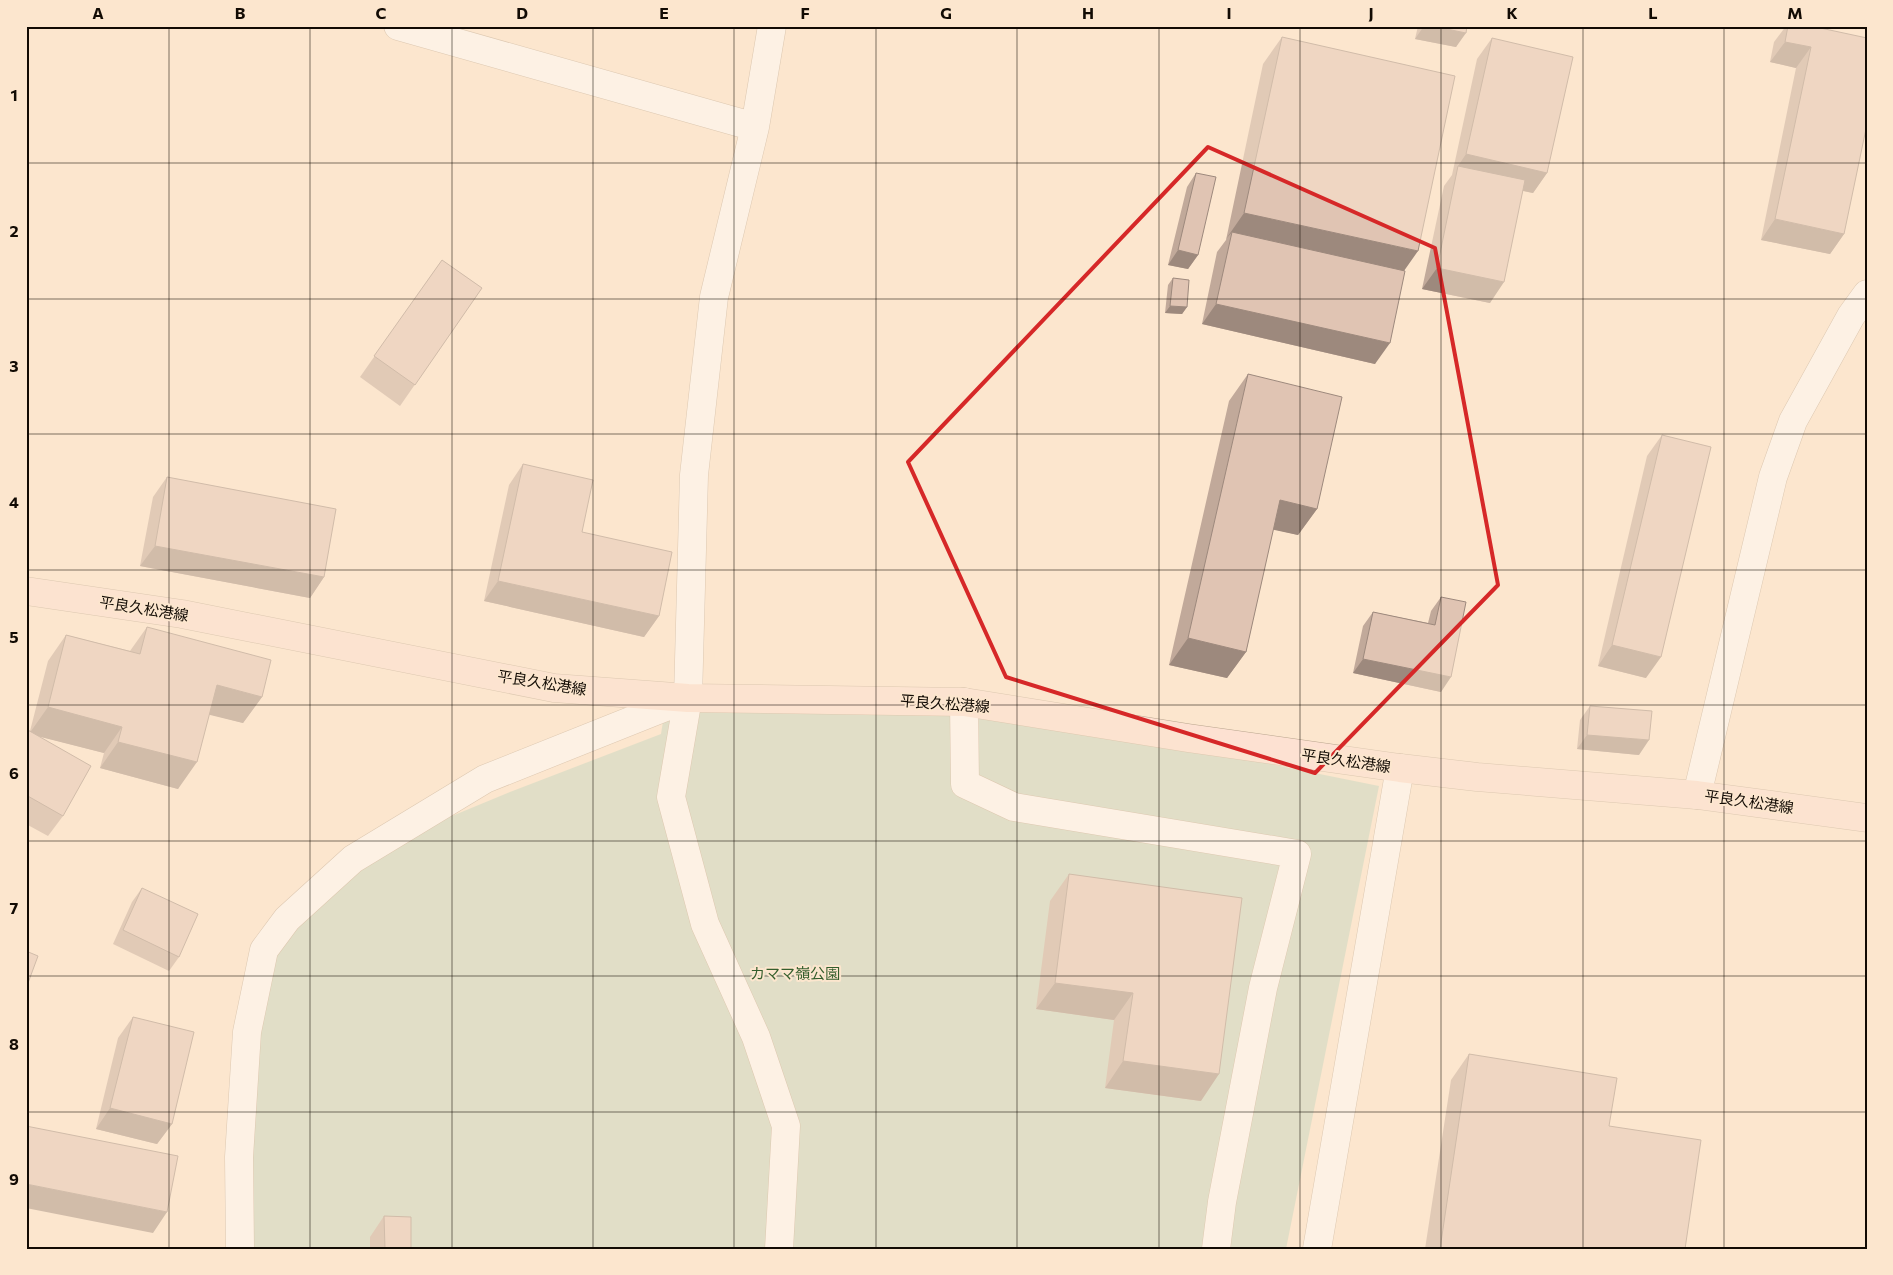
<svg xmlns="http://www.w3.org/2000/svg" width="1893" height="1275" font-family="Commissioner,'Noto Sans JP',sans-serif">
<rect width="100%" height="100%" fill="#fce6ce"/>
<!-- green -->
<path fill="#c2d6be" d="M667 696 964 702 1379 786 1286 1249H239L264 950 365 852 510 792 661 734Z"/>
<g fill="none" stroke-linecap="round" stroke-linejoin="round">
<!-- street casing -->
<g stroke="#b9a58e" stroke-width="29">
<path id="street" d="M398 26 755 127
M772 26 755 127 714 297 694 475 688 698 671 797 705 924 756 1037 786 1126 779 1249
M964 702 965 784 1014 807 1297 854 1263 988 1222 1202 1216 1249
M1697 795 1773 477 1793 421 1851 316 1867 294
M240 1249 239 1157 247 1032 264 950 287 919 353 859 485 779 688 698
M1317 1249 1400 768"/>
</g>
<!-- secondary casing -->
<g stroke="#b9a58e" stroke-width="29">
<path id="secondary" d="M26 591 182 614 554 688 688 698 964 702 1188 738 1400 768 1477 777 1697 795 1867 818"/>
</g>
<!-- street -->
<use href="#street" stroke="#fff" stroke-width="28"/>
<!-- secondary -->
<use href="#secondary" stroke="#fde1d2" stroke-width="28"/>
</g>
<!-- wall -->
<path fill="#c1a99a" d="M1418 26H1467L1456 47 1415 39Z
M1786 26H1811L1844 234 1830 254 1761 240 1796 68 1770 62 1774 42Z
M1282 37 1404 271 1375 364 1202 324 1217 252 1226 240 1263 64Z
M1492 38 1547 173 1533 193 1523 191 1490 303 1422 289 1444 186 1452 175 1477 59Z
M1196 173 1198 255 1188 269 1168 265 1187 187Z
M442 260 482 288 400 406 360 377Z
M1173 278 1187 307 1182 314 1165 313 1168 285Z
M1248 374 1317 509 1298 535 1273 529 1246 652 1227 678 1169 665 1229 401Z
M1662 435 1646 678 1598 666 1647 456Z
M523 464 582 532 659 616 644 637 484 601 509 485Z
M167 477 324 577 310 598 140 566 153 497Z
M1441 597V692L1353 673 1363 626 1373 612 1428 623 1431 611Z
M147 627 262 697 243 723 209 714 178 789 100 768 104 753 38 736 63 816 48 836 26 824V729L30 731 48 661 66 635 130 651Z
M1590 706 1639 755 1577 749 1580 720Z
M1069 874 1201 1101 1105 1088 1114 1020 1036 1009 1050 901Z
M142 888 179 957 169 971 113 944 132 902Z
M133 1017 172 1124 157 1144 96 1129 118 1038Z
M1469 1054 1609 1126 1685 1249H1425L1451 1080Z
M384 1216 411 1249H370V1237Z"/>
<!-- shaded-wall -->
<path fill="#9d897d" d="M1424 26H1432L1466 33 1456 47 1415 39Z
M1785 42 1811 47 1796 68 1770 62Z
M1466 154 1547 173 1533 193 1456 176 1458 166 1452 175Z
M1244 213 1418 251 1399 278 1232 232 1226 239Z
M1775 219 1844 234 1830 254 1761 240Z
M1178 250 1198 255 1188 269 1168 265Z
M1437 268 1504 282 1490 303 1422 289Z
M1216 304 1390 343 1375 364 1202 324Z
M1170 306 1187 307 1182 314 1165 313Z
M1280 500 1317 509 1298 535 1261 527Z
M155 546 324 577 310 598 140 566Z
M498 581 659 616 644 637 484 601Z
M1188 638 1246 652 1227 678 1169 665Z
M1612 645 1661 657 1646 678 1598 666Z
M1363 659 1451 677 1441 692 1353 673Z
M217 685 262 697 243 723 198 712Z
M48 707 122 727 104 753 29 734Z
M1587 735 1649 740 1639 755 1577 749Z
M118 742 197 762 178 789 100 768Z
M1055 983 1133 993 1114 1020 1036 1009Z
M1123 1061 1219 1074 1201 1101 1105 1088Z
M110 1108 172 1124 157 1144 96 1129Z
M26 1184 167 1212 153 1233 26 1208Z"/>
<!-- building -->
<path fill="#e0c4b3" stroke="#9d897d" d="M1432 26H1467L1466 33Z
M1788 26H1811L1867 38V124L1844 234 1775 219 1811 47 1785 42Z
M1282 37 1455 76 1418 251 1244 213Z
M1492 38 1573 57 1547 173 1466 154Z
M1458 166 1525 180 1504 282 1437 268Z
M1196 173 1216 177 1198 255 1178 250Z
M1232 232 1405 271 1390 343 1216 304Z
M442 260 482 288 415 385 374 356Z
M1173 278 1189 280 1187 307 1170 306Z
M1248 374 1342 397 1317 509 1280 500 1246 652 1188 638Z
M1662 435 1711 447 1661 657 1612 645Z
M523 464 593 480 582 532 672 552 659 616 498 581Z
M167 477 336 509 324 577 155 546Z
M1441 597 1466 602 1451 677 1363 659 1373 612 1435 625Z
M147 627 271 660 262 697 217 685 197 762 118 742 122 727 48 707 66 635 140 654Z
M1590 706 1652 711 1649 740 1587 735Z
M26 729 91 766 63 816 26 795Z
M1069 874 1242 898 1219 1074 1123 1061 1133 993 1055 983Z
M142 888 198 914 179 957 123 930Z
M26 951 38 956 28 983 26 982Z
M133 1017 194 1032 172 1124 110 1108Z
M1469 1054 1617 1078 1609 1126 1701 1140 1685 1249H1440Z
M26 1126 178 1156 167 1212 26 1184Z
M384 1216 411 1217V1249H385Z"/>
<!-- marked area -->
<path d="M0 0H1893V1275H0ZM1208 147 1435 248 1498 585 1315 773 1006 677 908 462Z" fill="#fce6ce" fill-opacity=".55" fill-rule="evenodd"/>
<path fill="none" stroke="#d62828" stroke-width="4" stroke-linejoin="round" d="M1208 147 1435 248 1498 585 1315 773 1006 677 908 462Z"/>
<!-- grid -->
<path fill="none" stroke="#120b04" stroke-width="1" stroke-opacity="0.55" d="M169 26V1249M310 26V1249M452 26V1249M593 26V1249M734 26V1249M876 26V1249M1017 26V1249M1159 26V1249M1300 26V1249M1441 26V1249M1583 26V1249M1724 26V1249M26 163H1867M26 299H1867M26 434H1867M26 570H1867M26 705H1867M26 841H1867M26 976H1867M26 1112H1867"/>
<g text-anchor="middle" stroke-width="4" stroke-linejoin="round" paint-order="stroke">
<!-- street labels -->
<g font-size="15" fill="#120b04" stroke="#fce6ce">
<text transform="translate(144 609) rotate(9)" y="5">平良久松港線</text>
<text transform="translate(542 683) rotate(9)" y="5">平良久松港線</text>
<text transform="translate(945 704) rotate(4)" y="5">平良久松港線</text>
<text transform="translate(1346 761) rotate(8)" y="5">平良久松港線</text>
<text transform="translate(1749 802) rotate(8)" y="5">平良久松港線</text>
</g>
<!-- park labels -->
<g font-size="15" fill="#345e2c" stroke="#fce6ce">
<text x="795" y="979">カママ嶺公園</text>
</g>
</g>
<!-- border -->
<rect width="1893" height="1275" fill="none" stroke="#fce6ce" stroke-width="55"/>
<rect x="28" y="28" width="1838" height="1220" fill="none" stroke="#120b04" stroke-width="2"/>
<g font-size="16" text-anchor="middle" font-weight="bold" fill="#120b04">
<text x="98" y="19">A</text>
<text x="240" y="19">B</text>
<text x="381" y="19">C</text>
<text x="522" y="19">D</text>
<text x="664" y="19">E</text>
<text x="805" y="19">F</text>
<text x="946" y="19">G</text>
<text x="1088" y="19">H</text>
<text x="1229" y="19">I</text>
<text x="1371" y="19">J</text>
<text x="1512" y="19">K</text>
<text x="1653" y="19">L</text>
<text x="1795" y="19">M</text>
<text x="14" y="101">1</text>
<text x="14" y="237">2</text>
<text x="14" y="372">3</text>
<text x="14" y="508">4</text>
<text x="14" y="643">5</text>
<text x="14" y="779">6</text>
<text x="14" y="914">7</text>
<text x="14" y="1050">8</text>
<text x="14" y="1185">9</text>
</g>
</svg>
